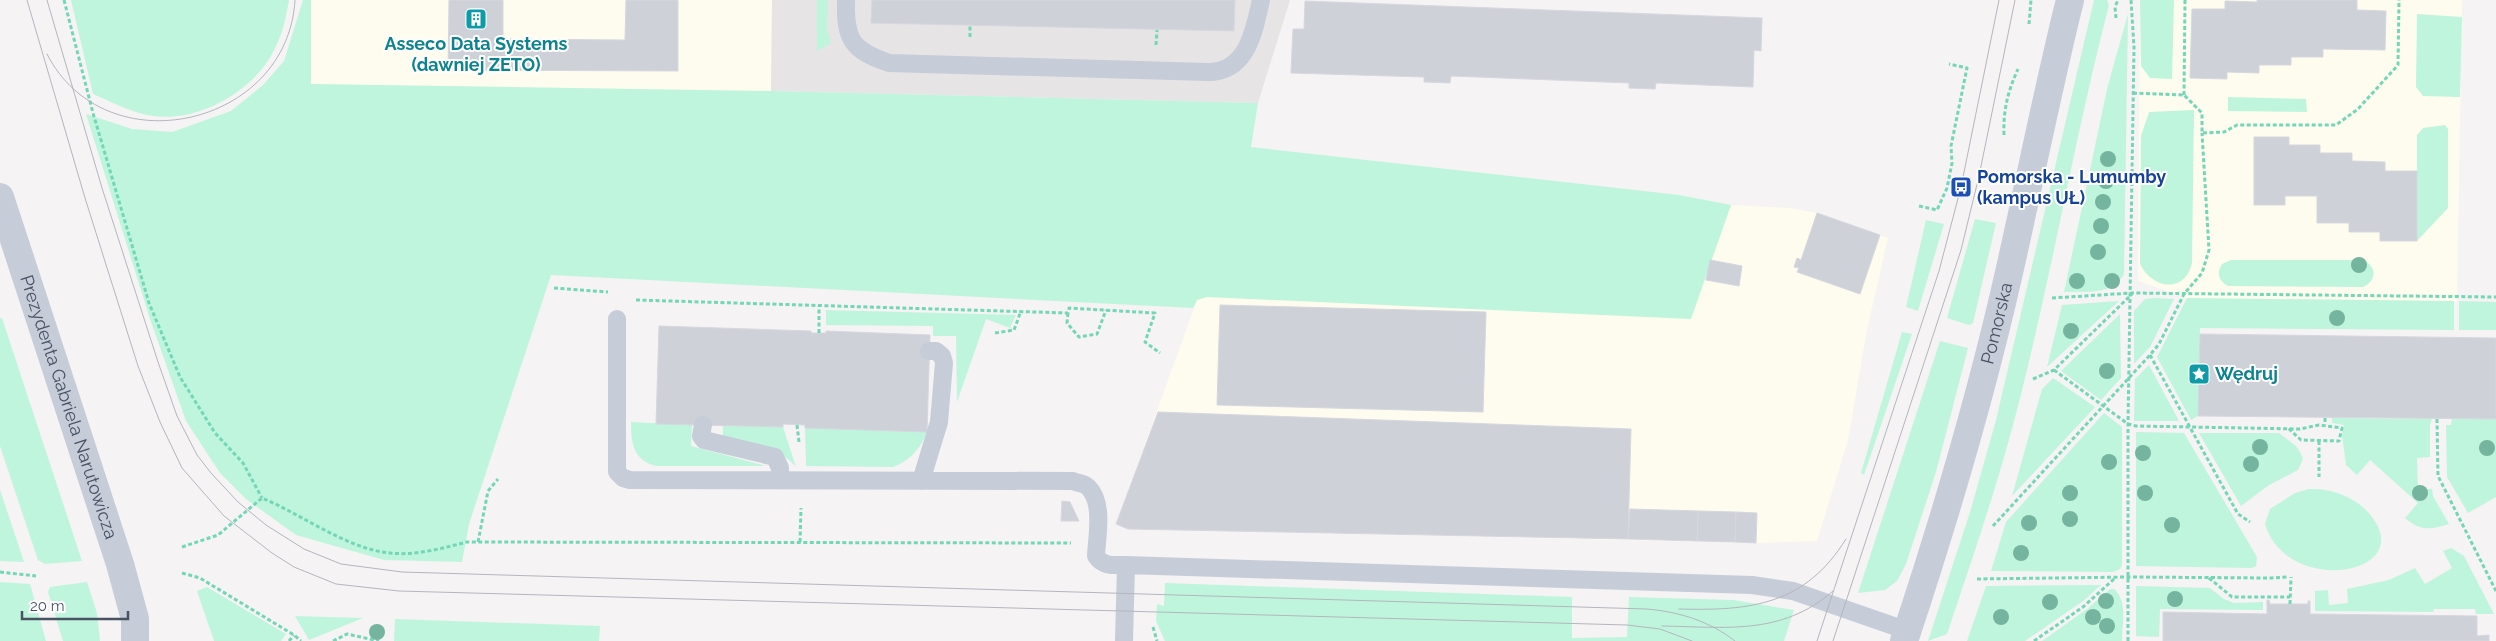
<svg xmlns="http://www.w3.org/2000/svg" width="2496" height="641" font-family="Raleway,sans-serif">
<rect width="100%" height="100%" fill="#f5f3f3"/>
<!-- commercial -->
<path fill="#fefcee" d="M310 0H772L771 91 310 84Z
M2140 0H2462L2457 302 2187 298 2138 281Z
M1731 205 1790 208 1817 213 1888 238 1867 330 1848 440 1817 541 1756 543 1128 529 1116 524 1197 300 1207 297 1706 280 1710 260Z"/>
<!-- education -->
<path fill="#e6e4e5" d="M772 0H1290L1258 103 771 91Z"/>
<!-- green -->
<path fill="#bff5dd" d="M71 0H289C286 17 283 33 275 48 255 92 195 125 147 115 128 111 110 101 93 94Z
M303 0H311V84L771 91 1258 103 1251 147 1679 195 1731 205 1691 319 1207 297 1197 300 1193 308 551 275 469 524 462 562 384 560 296 535 246 499 220 473 186 421 150 319 86 114 132 129 172 132 231 111 263 85 284 61Z
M817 0H828L827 30 831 43 817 51Z
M2094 0H2107L2109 5C2073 144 2050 286 2013 425 1994 496 1970 565 1947 634L1928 641 1971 509 1996 420Z
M2140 0H2174L2172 79 2150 78 2141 66Z
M2128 14 2124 274C2112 296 2086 291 2064 292L2108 85Z
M2417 14 2462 17 2460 97 2423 96 2416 87Z
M2228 97 2306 99 2307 112 2228 111Z
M2194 110 2192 263C2185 294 2152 289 2140 264L2141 136 2149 112Z
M2445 125 2448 129V208L2417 241V135L2423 128Z
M1975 219 1996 223 1973 323 1969 325 1947 318Z
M1926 220 1944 224 1918 311 1906 307Z
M2231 260H2363C2377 266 2377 281 2363 287L2228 286C2219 281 2216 274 2222 264Z
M2153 298 2174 299 2150 347 2134 364V311L2145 299Z
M2187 298 2454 301V330L2200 328 2198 416 2191 420 2157 357Z
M2119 301 2047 367 2062 305Z
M2459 301 2496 302V330H2459Z
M826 310 1016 315 1010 328 986 319 957 402 956 336H933V326L826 325Z
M2120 314 2121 378 2101 400 2061 371Z
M0 318H2L82 561 45 564 38 560 0 446Z
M1902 332 1912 334 1864 475 1861 473Z
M1940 341 1968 348 1936 472 1906 564 1897 581 1885 590 1858 593Z
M2149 365 2179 421H2134L2135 379Z
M2053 378 2095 407 2012 496 2042 389Z
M2104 413 2122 427V565L2120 569 2113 572 1991 571 2006 522Z
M2332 418 2432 419 2430 425V457L2417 458 2418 489H2432L2433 496 2449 524C2431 530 2420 531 2405 518L2418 503 2370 460 2357 475 2346 465 2342 435 2344 425 2332 423Z
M2452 419H2496V497L2468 513 2447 477 2446 425H2451Z
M631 422 692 425 691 446 766 466H656C633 460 631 443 631 422Z
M723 425 783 427 796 467C777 445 749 443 723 436Z
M805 428 927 432C920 449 911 460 893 467L806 466Z
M2136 432 2184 433 2257 557 2256 566 2252 568 2136 566Z
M2199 433H2279L2296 446 2300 452 2303 459 2298 470 2269 485 2241 506Z
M2309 489C2329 488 2350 495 2365 509 2428 573 2288 600 2265 524L2270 509 2295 493Z
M0 490 24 562 0 561Z
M2451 548 2464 556 2494 614H2476L2475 609H2434L2433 612 2315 611V591L2328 590 2329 605 2348 603 2347 589 2389 580 2415 568 2425 584 2452 568 2443 551Z
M0 582 30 584 46 641H0Z
M87 582 97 613 100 641H63L48 592 50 587Z
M1165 583 1572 597V638L1627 637 1629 597 1733 600 1794 610 1784 641H1165L1156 621 1157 604 1164 606Z
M2101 585 2083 601 2025 641H1967L1986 586Z
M2136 586 2210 588 2224 599 2234 603 2263 602V610L2160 609 2159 637 2136 636Z
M207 587 286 634 281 641H214L197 591Z
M2110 589H2114C2128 601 2122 624 2122 641H2042L2087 609Z
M295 616 363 618 309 640Z
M395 619 600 626 599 641H394Z"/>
<!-- building -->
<path fill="#cfd1d8" stroke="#d6d7df" d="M449 0H503V39L625 40 626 0H678V71L448 70Z
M872 0H1235L1234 31 871 23Z
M2257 0H2357V10L2386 11 2385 50 2323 49V57H2291V65H2259V73L2227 72V79L2190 78 2192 9H2225V1L2257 2Z
M1305 1 1762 18 1761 51 1754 50 1753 87 1656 83 1655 89 1629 88V83L1451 76 1450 83 1424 82V77L1291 73 1293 29H1304Z
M2254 137H2289V145H2320V153H2352V161L2385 162V171H2417V241H2380V232H2349V223H2317V196H2285V205H2254Z
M1817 213 1880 235 1860 294 1797 272 1799 268 1794 267 1797 258 1801 260Z
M1710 260 1742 266 1739 286 1706 280Z
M1220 305 1486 312 1483 412 1217 405Z
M659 326 811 331V333H826V331L930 335 927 432 805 428V425L783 424V427L656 424Z
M2200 334 2496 338V419L2198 416Z
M1158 412 1631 429 1628 539 1128 529 1116 524Z
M1062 501 1070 502 1079 521H1061Z
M1630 509 1698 511 1697 541 1628 539Z
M1698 511 1736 512 1735 542 1697 541Z
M1736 512 1757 513 1756 543 1735 542Z
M2267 600H2269L2270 604H2308V601H2310V614L2477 616V636L2489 635V641H2163V612L2267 614Z"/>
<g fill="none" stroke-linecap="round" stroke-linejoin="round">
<!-- path -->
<path stroke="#73d7b7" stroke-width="3" stroke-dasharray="4 2.5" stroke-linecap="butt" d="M64 0 93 113 149 303 180 377 215 433 243 463 262 498
M2116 18 2115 7 2118 0
M2029 24 2031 0
M970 37V26
M1156 45 1157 30
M2133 93 2184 95 2202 113V133L2224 132 2237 125H2336L2358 109 2398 65 2399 0
M2184 95 2185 0
M2004 135C2003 110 2008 91 2018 69
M1919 206 1937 210 1947 188 1952 163 1951 146 1967 68 1949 64
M554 288 608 292
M2052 298 2132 293 2496 297
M636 300 1068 313 1069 308 1155 313 1145 342 1160 353
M1068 313 1067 323 1079 337 1097 334 1106 310
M819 333V306
M995 333 1014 330 1021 311
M2150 355 2238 514 2250 522
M2054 370 2128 424 2136 426 2300 429 2319 425 2342 428 2339 441 2301 440 2288 428
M2033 379 2054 370 2132 294
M2325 418V425
M2437 419 2438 476 2496 591
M797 425 799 442
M2319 441V477
M1993 526 2150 355 2159 344 2184 294 2202 273 2209 250 2202 133
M478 542 488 491 498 479
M800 542 801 508
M182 547 218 535 262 498C303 515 347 549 390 553 415 556 443 548 467 542L1071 543
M0 572 36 576
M182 573 200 578 294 635 301 641
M2209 578 2232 597H2290
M1977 579 2129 577 2271 578 2287 577
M2290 604 2291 577
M1153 627 1157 641
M289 641 294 635
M333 641 347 634 379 641
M2034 641 2083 607 2114 579
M2128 641V424L2134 47 2131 0"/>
<!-- service -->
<path stroke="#c6ccd8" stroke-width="18" d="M846 0C845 39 851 50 889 63L1208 72C1247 72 1254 32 1261 0
M617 319V472L623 478 630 480 1073 481C1077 483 1084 483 1088 487 1104 502 1097 536 1096 556 1103 567 1114 565 1126 565
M703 425 701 436 704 440 775 457 780 468V480
M921 481 939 422 944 363 942 356 936 351H929
M1124 641 1126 565 1752 585 1793 591 1908 631"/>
<!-- tertiary -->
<g stroke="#c6ccd8" stroke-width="28">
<path id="s1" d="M0 197 120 564 135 619V641"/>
<path id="s2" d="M1904 641C1944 521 1980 400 2008 277 2029 185 2047 92 2070 0"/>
</g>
<!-- tram -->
<path stroke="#b4b6be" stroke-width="1" d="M27 0 85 198 138 366 160 422 182 468 224 516 272 553 294 567 336 584 399 591 1627 625 1660 629 1692 641
M47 0 102 188 158 362 177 416 197 455 211 473 238 502 266 525 304 549 341 564 402 572 1647 609C1680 612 1709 621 1735 641
M47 54C105 168 288 127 295 0
M1679 609C1751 611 1805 605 1846 539
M1662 626C1725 627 1782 636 1833 591
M1817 641 1939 271 1961 187 1999 0
M1833 641 1961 250 1979 176 2015 0"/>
</g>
<!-- trees -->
<g fill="#75b5a0">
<circle cx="2108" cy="159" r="8"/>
<circle cx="2106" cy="181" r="8"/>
<circle cx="2103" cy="202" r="8"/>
<circle cx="2101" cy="226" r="8"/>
<circle cx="2098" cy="252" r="8"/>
<circle cx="2359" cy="265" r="8"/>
<circle cx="2077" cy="281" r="8"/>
<circle cx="2112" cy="281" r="8"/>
<circle cx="2337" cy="318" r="8"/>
<circle cx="2071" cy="331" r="8"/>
<circle cx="2107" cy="371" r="8"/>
<circle cx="2260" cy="447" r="8"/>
<circle cx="2487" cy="448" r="8"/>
<circle cx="2143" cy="453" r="8"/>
<circle cx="2109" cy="462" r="8"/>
<circle cx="2251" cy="464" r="8"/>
<circle cx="2070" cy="493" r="8"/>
<circle cx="2145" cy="493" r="8"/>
<circle cx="2420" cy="493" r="8"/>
<circle cx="2070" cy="519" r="8"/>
<circle cx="2029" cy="523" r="8"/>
<circle cx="2172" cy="525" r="8"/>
<circle cx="2021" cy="553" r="8"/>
<circle cx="2175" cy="599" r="8"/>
<circle cx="2106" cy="601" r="8"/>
<circle cx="2050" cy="602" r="8"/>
<circle cx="2001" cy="617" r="8"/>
<circle cx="2093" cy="617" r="8"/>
<circle cx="2107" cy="626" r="8"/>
<circle cx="377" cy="632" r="8"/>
</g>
<!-- icons -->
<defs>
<g id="building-square" transform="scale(1.125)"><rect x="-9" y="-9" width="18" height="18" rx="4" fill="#0f9aa8" stroke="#fff"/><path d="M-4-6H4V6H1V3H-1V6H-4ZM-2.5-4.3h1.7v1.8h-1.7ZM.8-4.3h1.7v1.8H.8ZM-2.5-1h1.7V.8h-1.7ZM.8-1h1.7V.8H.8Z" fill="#fff"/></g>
<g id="bus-square" transform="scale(1.125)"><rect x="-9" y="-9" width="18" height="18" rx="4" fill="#1a4fb4" stroke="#fff"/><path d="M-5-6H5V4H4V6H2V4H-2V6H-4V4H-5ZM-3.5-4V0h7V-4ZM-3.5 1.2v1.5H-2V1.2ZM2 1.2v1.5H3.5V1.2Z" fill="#fff"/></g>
<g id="sight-square" transform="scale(1.125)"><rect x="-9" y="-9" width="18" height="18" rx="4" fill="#0f9aa8" stroke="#fff"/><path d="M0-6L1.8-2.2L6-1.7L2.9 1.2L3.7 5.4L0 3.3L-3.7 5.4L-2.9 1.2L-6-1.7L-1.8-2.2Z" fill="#fff"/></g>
</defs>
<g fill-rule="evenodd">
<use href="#building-square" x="476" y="19"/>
<use href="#bus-square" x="1961" y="187"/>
<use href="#sight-square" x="2199" y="374"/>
</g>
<g text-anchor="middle" stroke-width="4" stroke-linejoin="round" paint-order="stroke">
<!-- culture labels -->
<g font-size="18" font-weight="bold" fill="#0d838f" stroke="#fff">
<text x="476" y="50">Asseco Data Systems<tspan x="476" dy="21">(dawniej ZETO)</tspan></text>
<text x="2215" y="380" text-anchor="start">Wędruj</text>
</g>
<!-- transit labels -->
<g font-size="18" font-weight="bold" fill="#164399" stroke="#fff" text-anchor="start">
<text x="1977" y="183">Pomorska - Lumumby<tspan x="1977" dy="21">(kampus UŁ)</tspan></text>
</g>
<!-- street labels -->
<g font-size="18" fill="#485263" stroke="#fff">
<text dy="6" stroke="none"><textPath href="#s2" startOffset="331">Pomorska</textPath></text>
<text dy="6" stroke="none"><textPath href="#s1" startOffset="221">Prezydenta Gabriela Narutowicza</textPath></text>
</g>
</g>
<!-- scale -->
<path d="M22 611v8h106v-8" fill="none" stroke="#485263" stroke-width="2.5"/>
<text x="30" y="611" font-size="15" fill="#485263" stroke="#ffffff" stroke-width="4" paint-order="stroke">20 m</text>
</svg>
